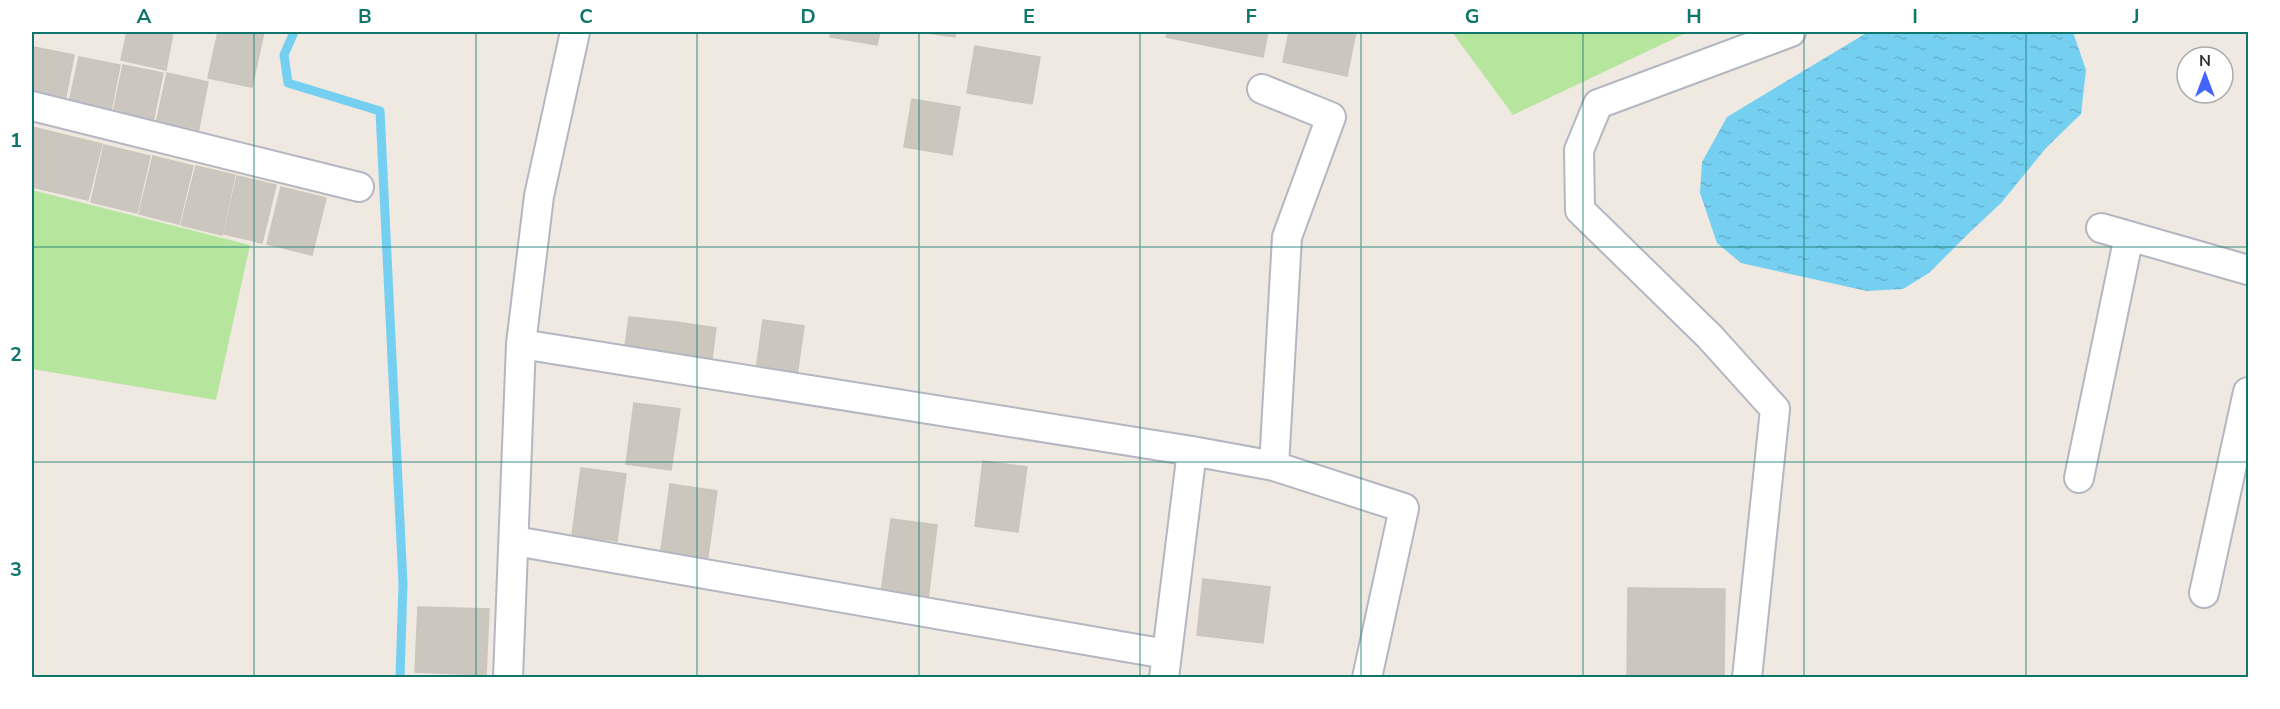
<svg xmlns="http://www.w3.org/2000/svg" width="2280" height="709" font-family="'Nunito Sans',sans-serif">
<defs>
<pattern id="water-ripples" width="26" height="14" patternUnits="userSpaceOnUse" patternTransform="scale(1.5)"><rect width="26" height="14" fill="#75cff0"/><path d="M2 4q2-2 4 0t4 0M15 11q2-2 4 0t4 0" fill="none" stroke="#66b2ce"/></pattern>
</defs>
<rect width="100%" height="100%" fill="#efe9e1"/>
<!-- grass -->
<path fill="#b6e59e" d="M1452 32H1688L1513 115Z
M32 190 250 245 216 400 32 369Z"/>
<!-- water -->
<path fill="url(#water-ripples)" d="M1868 32H2073L2086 70 2081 114 2046 148 2001 203 1968 234 1929 273 1903 289 1867 291 1741 263 1717 243 1700 193 1702 162 1727 117Z"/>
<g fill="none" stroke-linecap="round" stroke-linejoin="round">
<!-- stream -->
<path stroke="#75cff0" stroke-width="9" d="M294 32 284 55 288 83 380 111 403 584 400 678"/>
</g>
<!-- building -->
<path fill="#cbc7bf" stroke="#cbc5ba" stroke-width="1.5" d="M127 32H173L166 70 121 60Z
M218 32H264L252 87 208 78Z
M831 32H880L877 45 830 37Z
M920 32H955V37Z
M1168 32H1268L1263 57 1166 37Z
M1289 32H1356L1347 76 1283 62Z
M975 46 1040 57 1032 104 967 93Z
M34 47 74 55 65 101 32 95V62Z
M79 57 120 65 111 111 69 103Z
M123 65 163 73 153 122 113 114Z
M167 73 208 82 198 133 156 124Z
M912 99 960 107 952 155 904 147Z
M32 127 102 144 88 200 32 187Z
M104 145 150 156 137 213 91 202Z
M153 156 193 166 179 224 139 214Z
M196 166 235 175 222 235 181 225Z
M237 176 276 185 262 243 224 234Z
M281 187 326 198 312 255 267 244Z
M629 317 676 322 671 361 624 354Z
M763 320 804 326 797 376 756 370Z
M676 322 716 328 711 366 671 361Z
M634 403 680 409 671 470 626 464Z
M983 461 1027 467 1018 532 975 526Z
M581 468 626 474 617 541 572 535Z
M670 484 717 491 707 563 660 557Z
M891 519 937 525 928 599 881 593Z
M1203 579 1270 587 1263 643 1197 635Z
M1628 588 1725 589 1724 678H1627Z
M418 607 489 609 486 675 415 672Z"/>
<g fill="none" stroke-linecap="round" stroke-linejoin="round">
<!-- street casing -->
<g stroke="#b4b7c1" stroke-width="32">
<path id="street" d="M32 106 359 187
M2101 228 2248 270
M521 344 1192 451
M1274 466 1404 508 1367 678
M2079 478 2129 236
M515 541 1166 654
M2204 593 2248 392
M508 678 521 344 539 196 575 32
M1164 678 1192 451 1274 466 1287 237 1331 117 1262 89
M1747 678 1775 409 1710 337 1580 210 1579 150 1598 104 1791 32"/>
</g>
<!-- street -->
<use href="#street" stroke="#fff" stroke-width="28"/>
</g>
<!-- grid -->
<path fill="none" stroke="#0f766e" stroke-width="1.5" stroke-opacity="0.55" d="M254 32V678M476 32V678M697 32V678M919 32V678M1140 32V678M1361 32V678M1583 32V678M1804 32V678M2026 32V678M32 247H2248M32 462H2248"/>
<!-- border -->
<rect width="2280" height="709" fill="none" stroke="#ffffff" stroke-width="66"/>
<!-- north arrow -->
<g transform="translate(2205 75)"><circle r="28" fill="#ffffff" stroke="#ababab" stroke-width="1.5"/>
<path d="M0-4.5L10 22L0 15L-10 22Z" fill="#4264fb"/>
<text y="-9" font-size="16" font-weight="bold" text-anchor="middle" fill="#2e2e2e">N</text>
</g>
<rect x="33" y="33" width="2214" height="643" fill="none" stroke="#0f766e" stroke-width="2"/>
<g font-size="20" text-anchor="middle" font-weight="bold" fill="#0f766e">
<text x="144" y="23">A</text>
<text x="365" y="23">B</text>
<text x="586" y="23">C</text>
<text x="808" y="23">D</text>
<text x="1029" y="23">E</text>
<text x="1251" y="23">F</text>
<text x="1472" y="23">G</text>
<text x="1694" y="23">H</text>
<text x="1915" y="23">I</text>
<text x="2136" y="23">J</text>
<text x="16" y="147">1</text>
<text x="16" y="361">2</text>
<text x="16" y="576">3</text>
</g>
</svg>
